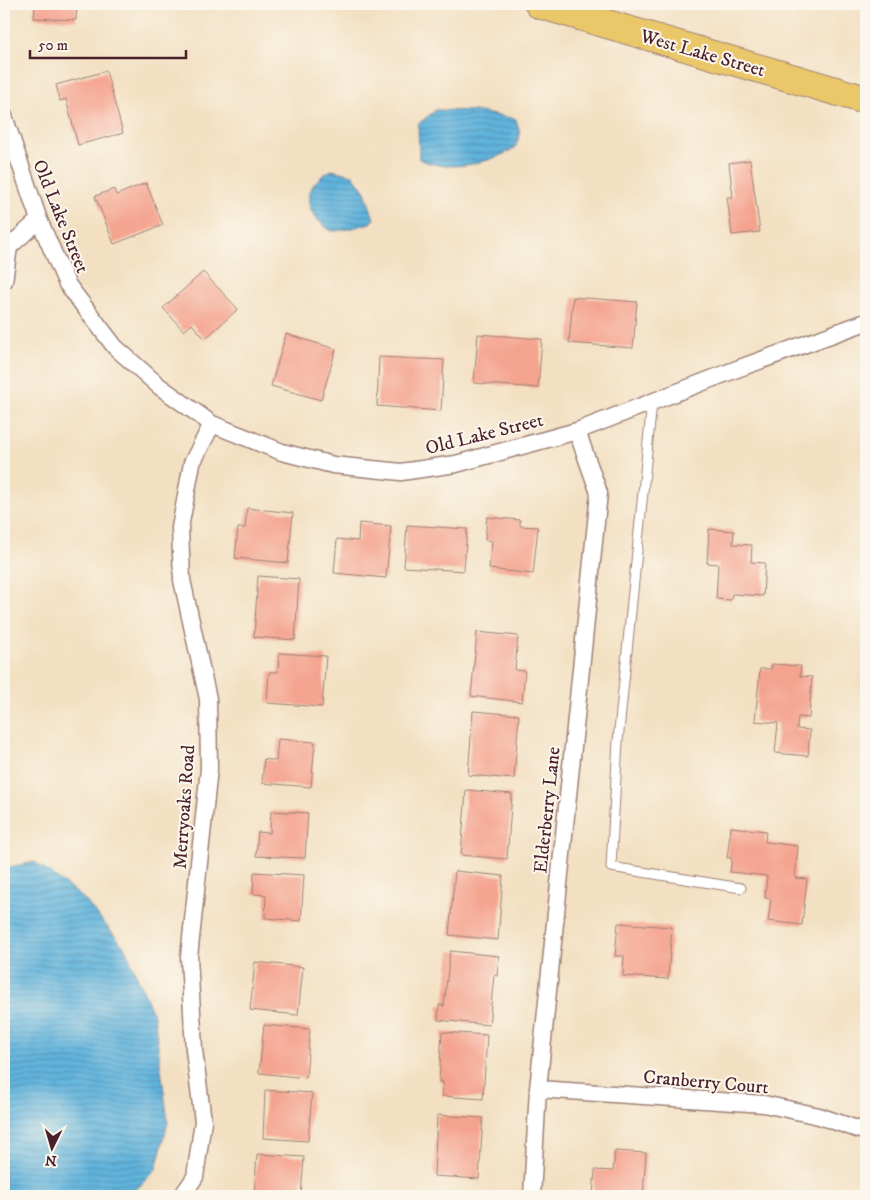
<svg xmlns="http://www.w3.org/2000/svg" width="870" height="1200" font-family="'IM FELL DW Pica',serif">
<defs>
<pattern id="water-rules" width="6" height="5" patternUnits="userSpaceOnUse" patternTransform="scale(1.25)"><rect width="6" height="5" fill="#61b4dd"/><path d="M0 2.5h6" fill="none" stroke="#5292b3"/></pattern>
</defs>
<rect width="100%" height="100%" fill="#fbf7ec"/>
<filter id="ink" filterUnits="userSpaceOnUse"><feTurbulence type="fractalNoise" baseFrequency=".02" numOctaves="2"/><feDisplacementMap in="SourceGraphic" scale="10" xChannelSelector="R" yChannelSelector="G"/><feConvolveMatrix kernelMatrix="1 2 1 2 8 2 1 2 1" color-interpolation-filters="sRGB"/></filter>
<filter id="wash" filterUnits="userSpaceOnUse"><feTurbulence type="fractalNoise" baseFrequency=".0096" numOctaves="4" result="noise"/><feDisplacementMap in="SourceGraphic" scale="20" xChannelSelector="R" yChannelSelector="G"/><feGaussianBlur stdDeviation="1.12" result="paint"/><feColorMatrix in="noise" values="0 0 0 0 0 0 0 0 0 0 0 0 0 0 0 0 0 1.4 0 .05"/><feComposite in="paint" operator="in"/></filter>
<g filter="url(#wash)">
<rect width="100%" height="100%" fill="#f3e0c2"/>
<!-- water -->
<path fill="url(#water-rules)" stroke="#566a84" d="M436 110 474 111 516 119 520 134 515 148C488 164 448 173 419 159L418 124Z
M332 170 353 175 365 192 374 219 370 223C364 225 338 232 333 231 328 230 324 225 320 222 300 202 308 182 332 170Z
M35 862 83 898 125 948 154 1016 168 1122 156 1169 130 1196H4V868Z"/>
<g id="blocks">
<!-- building -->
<path fill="#f4a38e" d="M35 4H77L76 20 34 18Z
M106 71 123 133 78 145 66 99 60 101 56 85Z
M750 160 760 232 732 235 727 197H733L729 163Z
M146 183 163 225 114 244 95 196 114 189 116 195Z
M203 272 238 309 205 339 192 324 184 331 163 308Z
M573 297 637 302 633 348 569 343Z
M286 334 336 349 321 400 271 386Z
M478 334 542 339 538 388 474 383Z
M379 357 444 360 441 411 377 406Z
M247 508 293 513 288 563 235 558 238 528H245Z
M487 517 520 520V526L538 527 533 574 489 569 492 541 485 540Z
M359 523 391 526 386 578 334 573 337 539 358 541Z
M407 525 467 529 464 571 404 567Z
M709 529 734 531 733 544 752 545 751 562 765 563 763 596 732 594 731 600 716 599 718 564 707 563Z
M258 576 299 579 295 640 254 637Z
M477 632 518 636 515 670 525 671 522 702 471 696Z
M279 653 326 656 322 707 267 703 269 672H278Z
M772 664 801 666 800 676 812 677 809 718 798 717 797 729 810 730 808 756 775 753 778 723 755 721 760 669H771Z
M473 711 519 715 514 779 468 775Z
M278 739 315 742 311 787 262 783 264 759 276 761Z
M466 790 512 794 507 859 461 855Z
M271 811 308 813 305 858 256 856 258 832 270 833Z
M731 827 766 831 765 842 798 846 795 878 807 879 802 925 768 921 771 899 765 898 767 876 730 872 732 858H727Z
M455 871 503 876 498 940 449 935Z
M254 872 304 875 301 921 265 918 266 895 253 894Z
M618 923 672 927 668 979 623 976 624 956H615Z
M450 951 499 956 497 976 494 975 489 1025 438 1020 439 1005 444 1006Z
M255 962 303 967 298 1015 250 1010Z
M264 1025 310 1029 306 1078 259 1073Z
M442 1032 487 1035 483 1099 442 1096 443 1082H439Z
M265 1090 312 1093 308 1141 263 1138Z
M437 1115 483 1118 479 1179 434 1176Z
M615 1151 646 1153 643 1196H593L595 1170 613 1171Z
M257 1154 304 1157 301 1196H254Z"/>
</g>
</g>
<g filter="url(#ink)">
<use href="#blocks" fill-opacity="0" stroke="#9e8076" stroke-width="1"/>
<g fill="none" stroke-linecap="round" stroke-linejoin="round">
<!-- lane casing -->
<g stroke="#9e8076" stroke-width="11">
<path id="lane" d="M652 402 618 741 611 867 741 888"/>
</g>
<!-- street casing -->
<g stroke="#9e8076" stroke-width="19">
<path id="street" d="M4 116 39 220 67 284 115 347 159 386 212 424 282 452 333 465 401 472 456 464 577 431 737 369 866 322
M4 281 9 247 39 220
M538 1089 764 1104 819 1116 866 1132
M182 1196 195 1177 203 1121 194 1050 189 957 209 769 208 699 182 580 180 528 192 463 212 424
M532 1196 538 1089 599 493 577 431"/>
</g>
<!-- highway casing -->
<g stroke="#9e8076" stroke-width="30">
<path id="highway" d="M539 4 866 100"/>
</g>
<!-- lane -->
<use href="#lane" stroke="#fff" stroke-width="9"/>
<!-- street -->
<use href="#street" stroke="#fff" stroke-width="16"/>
<!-- highway -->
<use href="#highway" stroke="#eac769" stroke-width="28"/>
</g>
</g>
<g text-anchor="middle" stroke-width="4" stroke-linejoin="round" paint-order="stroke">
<!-- street labels -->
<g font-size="19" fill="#4a1f2b" stroke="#fbf7ec">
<text transform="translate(703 52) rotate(16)" y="7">West Lake Street</text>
<text transform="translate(62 216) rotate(68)" y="7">Old Lake Street</text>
<text transform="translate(484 433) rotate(-14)" y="7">Old Lake Street</text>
<text transform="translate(183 807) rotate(-86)" y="7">Merryoaks Road</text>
<text transform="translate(546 810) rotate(-84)" y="7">Elderberry Lane</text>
<text transform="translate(706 1081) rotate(5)" y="7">Cranberry Court</text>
</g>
</g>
<!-- margin -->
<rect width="870" height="1200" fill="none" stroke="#fbf7ec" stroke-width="20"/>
<!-- north arrow -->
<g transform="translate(52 1148) rotate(185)" stroke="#fbf7ec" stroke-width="4" paint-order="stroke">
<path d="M0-4L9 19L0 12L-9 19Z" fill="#4a1f2b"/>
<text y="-8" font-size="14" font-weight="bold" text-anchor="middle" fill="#4a1f2b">N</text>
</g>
<!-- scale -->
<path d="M30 50v8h156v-8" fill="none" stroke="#4a1f2b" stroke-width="2.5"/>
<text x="38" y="50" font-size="15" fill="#4a1f2b" stroke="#fbf7ec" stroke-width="4" paint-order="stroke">50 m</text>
</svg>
